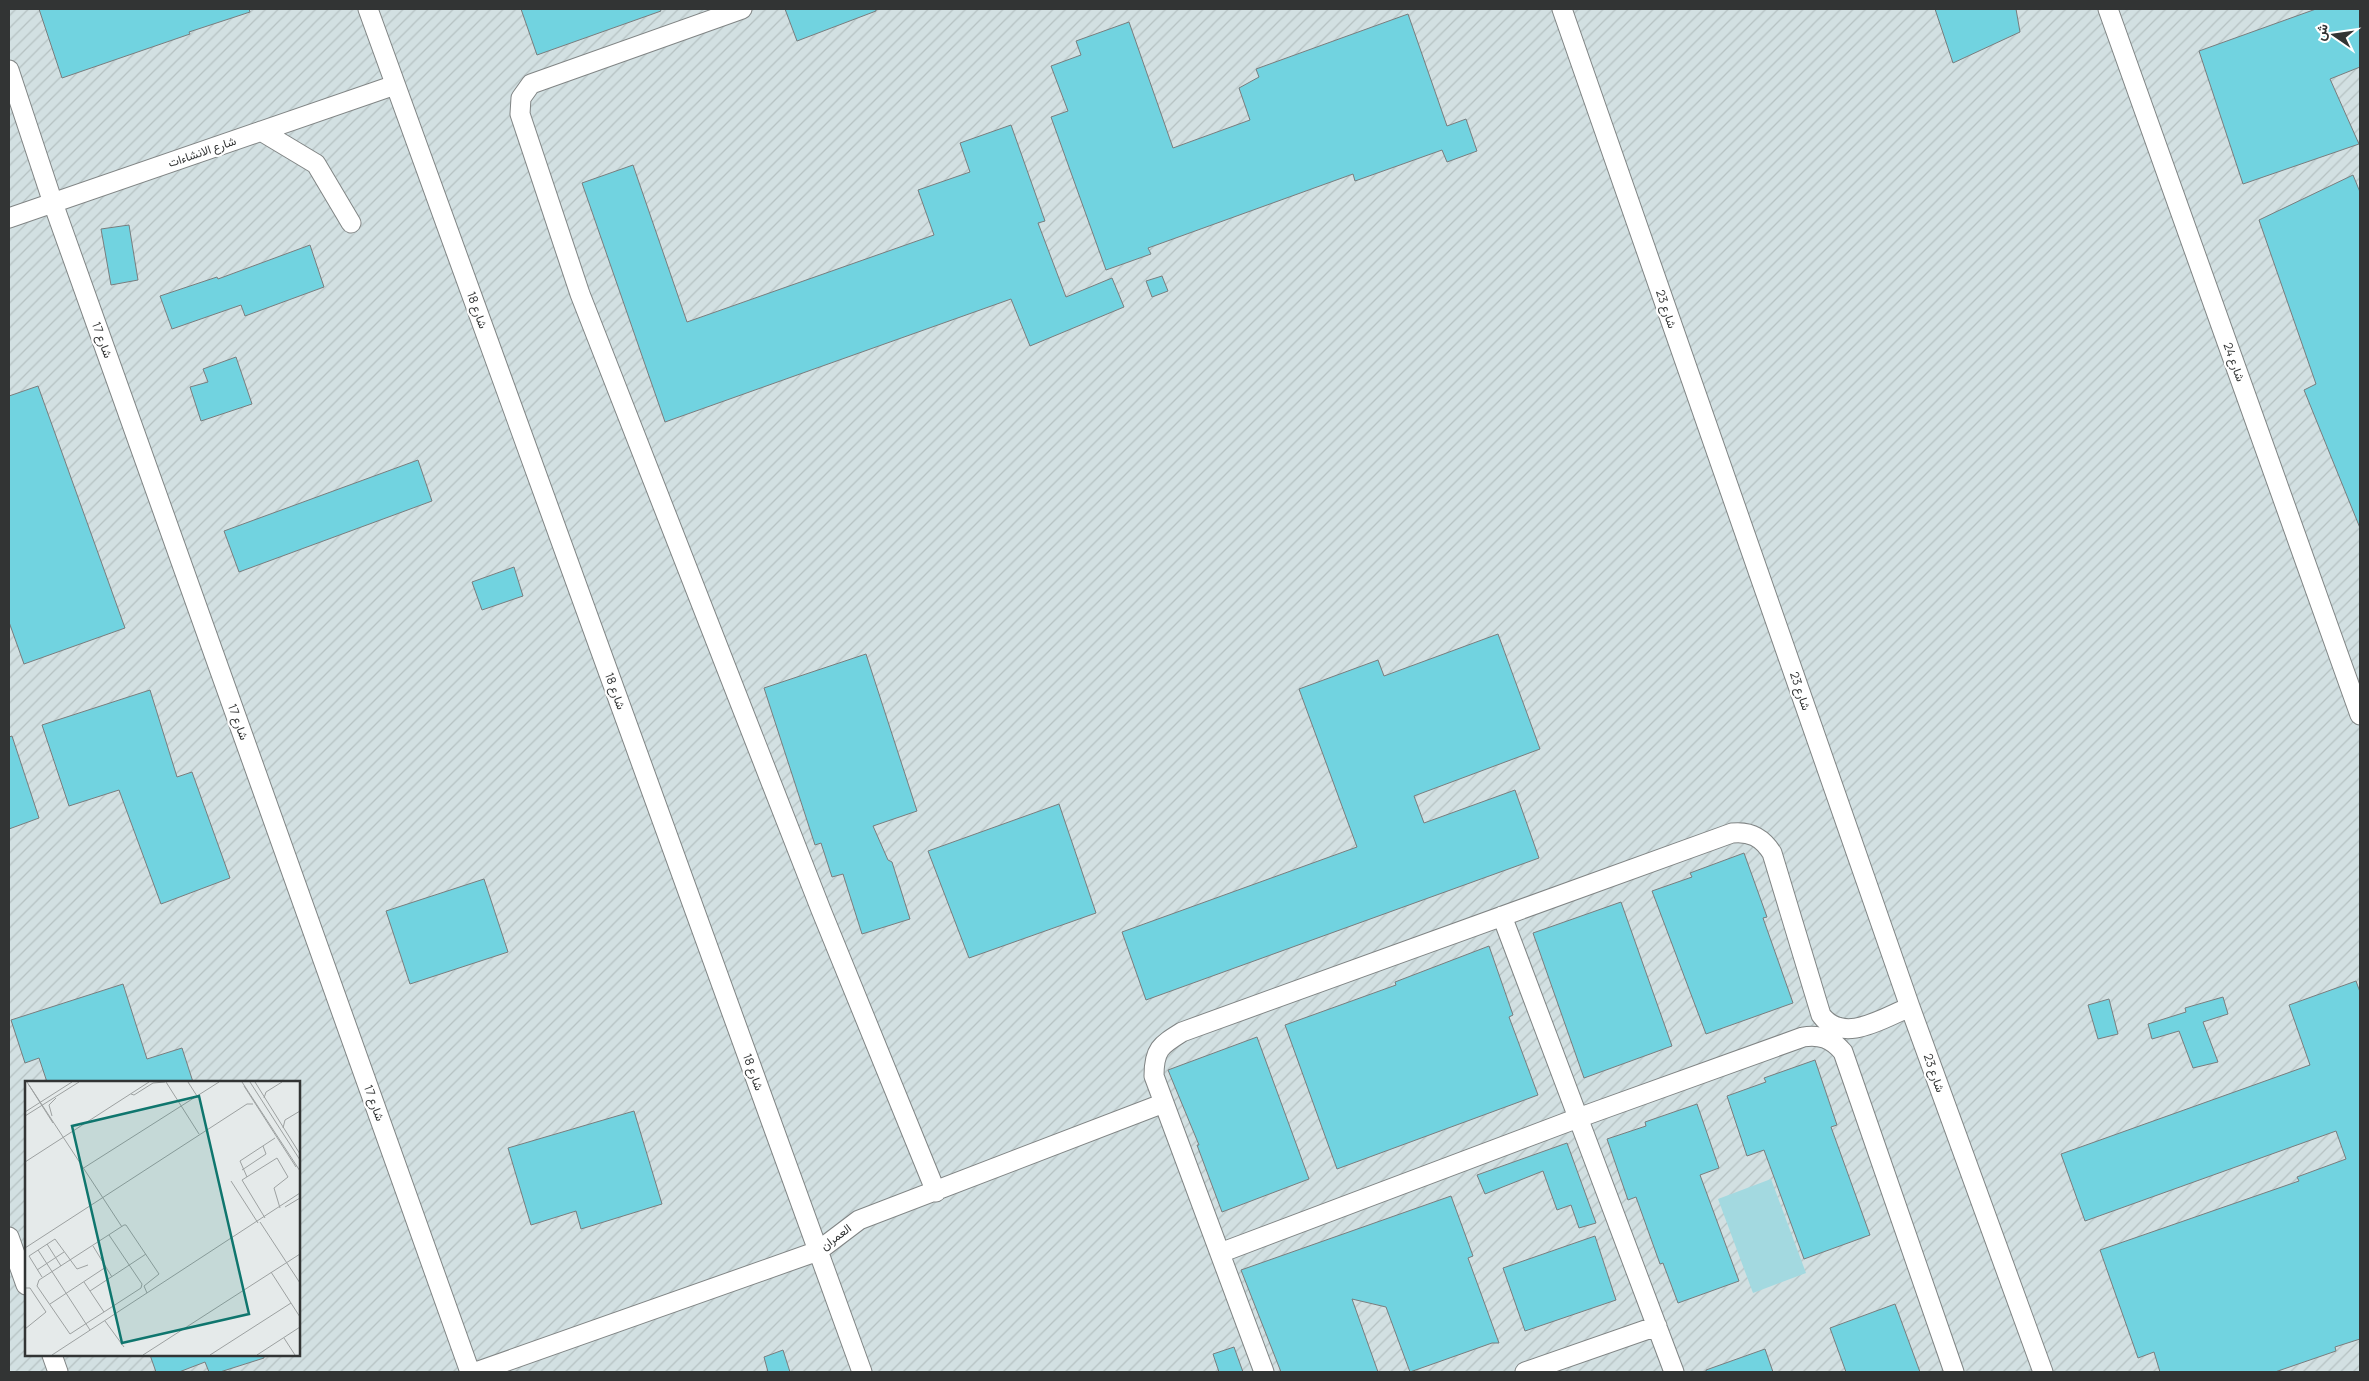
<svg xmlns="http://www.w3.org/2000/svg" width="2369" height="1381" font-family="Manrope,Vazirmatn,sans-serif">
<defs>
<pattern id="industrial-furrows" width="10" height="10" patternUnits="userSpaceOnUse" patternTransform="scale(1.25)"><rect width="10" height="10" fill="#d2e0e2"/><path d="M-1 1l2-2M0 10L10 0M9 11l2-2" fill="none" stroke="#b5c1c2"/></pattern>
</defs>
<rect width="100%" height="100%" fill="#e5eaea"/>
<!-- industrial -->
<path fill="url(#industrial-furrows)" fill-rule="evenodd" d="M9 9H2360V1372H9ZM26 1082H299V1355H26Z"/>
<!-- green -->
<path fill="#a3d9e0" d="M1771 1179 1806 1273 1753 1293 1718 1199Z"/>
<!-- building -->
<path fill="#71d3e0" stroke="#797d7e" d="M39 9H249L250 12 189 32 190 34 62 78Z
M521 9H660L661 11 537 55Z
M785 9H876V11L797 41Z
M1935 9H2016L2020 32 1953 63Z
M2316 9H2360V67L2330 79 2359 144 2243 184 2199 51Z
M1408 14 1447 126 1466 119 1477 151 1447 162 1442 150 1355 181 1353 174 1148 248 1151 254 1106 270 1051 117 1068 111 1051 66 1081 55 1076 41 1129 22 1173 148 1250 120 1239 88 1259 77 1256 69Z
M1011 125 1045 221 1038 223 1066 297 1112 278 1124 307 1030 346 1011 299 665 422 582 183 633 165 687 322 934 235 918 190 970 172 960 143Z
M2353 175 2360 192V528L2304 390 2316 384 2259 220Z
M129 225 138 280 111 285 101 229Z
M310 245 324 287 245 316 241 305 172 329 160 296 217 277 218 279Z
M1162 276 1168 291 1152 297 1146 281Z
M236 357 252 404 201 421 190 387 208 382 203 369Z
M38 386 125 628 24 664 9 622V396Z
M418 460 432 501 239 572 224 531Z
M514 567 523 596 482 610 472 582Z
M1498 634 1540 749 1414 796 1424 823 1515 790 1539 858 1146 1000 1122 932 1357 847 1299 689 1378 660 1384 676Z
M866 654 917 811 873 826 888 860 892 862 910 919 862 934 843 874 832 877 821 843 815 845 764 688Z
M150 690 177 777 192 772 230 878 161 904 119 790 69 806 42 725Z
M12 736 39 818 9 829V737Z
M1059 804 1096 913 969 958 928 851Z
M1744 853 1767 917 1763 918 1793 1003 1706 1034 1652 891 1692 877 1690 873Z
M484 879 508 952 410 984 386 911Z
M1621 902 1672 1046 1584 1078 1533 933Z
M1489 946 1513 1015 1509 1017 1538 1095 1337 1169 1285 1025 1396 985 1395 982Z
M2356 981 2360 992V1339L2335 1347 2336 1351 2275 1372H2160L2154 1352 2138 1358 2100 1250 2299 1181 2297 1177 2346 1159 2336 1131 2085 1221 2061 1154 2310 1065 2289 1005Z
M123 984 147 1059 182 1048 193 1082H47L39 1058 25 1063 11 1020Z
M2223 997 2228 1014 2203 1022 2218 1062 2193 1068 2179 1031 2152 1039 2148 1024 2186 1012 2185 1008Z
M2109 999 2118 1034 2098 1039 2088 1005Z
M1257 1037 1309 1179 1222 1212 1197 1145H1199L1168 1070Z
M1815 1060 1837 1125 1831 1127 1870 1235 1804 1259 1764 1150 1747 1156 1727 1096 1766 1082 1764 1078Z
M1697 1104 1719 1168 1700 1175 1739 1281 1678 1303 1663 1263 1660 1264 1636 1197 1628 1200 1607 1139 1646 1126 1645 1122Z
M634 1111 662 1204 581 1229 576 1211 531 1225 508 1148Z
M1567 1143 1596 1223 1579 1228 1571 1205 1557 1210 1543 1171 1485 1194 1477 1175Z
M1451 1196 1473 1256 1468 1258 1499 1343H1492L1410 1372 1386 1307 1352 1299 1378 1372H1281L1241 1270Z
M1595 1236 1616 1300 1525 1331 1503 1268Z
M1895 1304 1920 1372H1846L1830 1328Z
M1234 1347 1243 1372H1219L1213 1354Z
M1765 1349 1773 1372H1706V1370Z
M783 1350 790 1372H768L764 1357Z
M150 1355H264V1358L220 1372H209L205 1362 179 1372H156Z"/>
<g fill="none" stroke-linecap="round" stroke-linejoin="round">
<!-- minor casing -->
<g stroke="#818585" stroke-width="21">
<path id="minor" d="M368 9 862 1372
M742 9 531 84 521 98 520 114 580 294 821 910 936 1192
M1562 9 1910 1007 2043 1372
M2108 9 2360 715
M9 70 53 203 470 1372
M261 131 316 164 351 223
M9 218 395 85
M1502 916 1674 1372
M9 1237 26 1285
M1220 1253 1578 1118 1803 1037C1820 1034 1832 1039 1843 1052L1954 1372
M52 1355 58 1372
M476 1372 818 1251 859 1220 1164 1103
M1264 1372 1154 1076C1154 1049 1161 1045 1182 1032L1732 833C1750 831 1762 837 1772 853L1821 1015C1843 1045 1883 1018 1910 1007
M1525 1372 1657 1326"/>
</g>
<!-- minor -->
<use href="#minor" stroke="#fff" stroke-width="19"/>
</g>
<g text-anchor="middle" stroke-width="4.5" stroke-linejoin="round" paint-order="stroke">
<!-- street labels -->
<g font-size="12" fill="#323434" stroke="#fff">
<text transform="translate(202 152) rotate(-19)" y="4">شارع الانشاءات</text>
<text transform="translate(1666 309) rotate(71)" y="4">شارع 23</text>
<text transform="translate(477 310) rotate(70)" y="4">شارع 18</text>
<text transform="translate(102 340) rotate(70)" y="4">شارع 17</text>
<text transform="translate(2234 362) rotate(70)" y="4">شارع 24</text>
<text transform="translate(615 691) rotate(70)" y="4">شارع 18</text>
<text transform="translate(1800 691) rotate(71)" y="4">شارع 23</text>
<text transform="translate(238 722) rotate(70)" y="4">شارع 17</text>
<text transform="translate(753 1072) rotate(70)" y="4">شارع 18</text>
<text transform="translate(1934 1073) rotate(70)" y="4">شارع 23</text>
<text transform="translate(374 1103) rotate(70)" y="4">شارع 17</text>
<text transform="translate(836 1237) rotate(-37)" y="4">العمران</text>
</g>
</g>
<!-- overview -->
<g transform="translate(25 1081)">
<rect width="275" height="275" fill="#e5eaea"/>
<path fill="none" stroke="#9da1a1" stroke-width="1" d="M2 1 28 42M141 1 174 53M163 1 172 15M217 1 275 90M225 1 275 79M230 1 275 73M4 4 97 146M219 5 271 86M106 13 109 14 128 2 140 1M239 17 241 11 257 1M0 31 47 1M0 35 54 1M27 35 24 24 31 17M258 47 260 39 275 30M0 81 124 1M57 88 194 1M217 89 241 73 238 65M222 96 215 80 250 57M206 100 233 142M260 126 275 117M240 137 217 99 252 77 263 96 249 107 255 127M235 141 275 202M84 154 117 203 116 207 45 253 12 205 14 199 99 144H101L134 193 119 205 122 212M22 163 36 185M68 165 87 196M0 167 222 23H228M13 169 65 249M12 189 39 171M246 191 275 236M17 196 4 175 30 158 52 188 63 184M59 201 79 231M0 207H5L21 231 0 248M65 210 121 173M25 223 81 186M80 240 99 266M259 257 270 274M27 274 275 112M118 274 275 173M185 274 266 222M232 274 275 246"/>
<path fill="#0f766e" fill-opacity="0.15" stroke="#0f766e" stroke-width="2.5" d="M174 15 224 233 97 262 47 45Z"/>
<rect width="275" height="275" fill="none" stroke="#323434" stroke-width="2.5"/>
</g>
<!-- border -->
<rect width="2369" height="1381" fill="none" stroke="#323434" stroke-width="20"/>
<!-- north arrow -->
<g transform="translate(2334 35) rotate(283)" stroke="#ffffff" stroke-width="4" paint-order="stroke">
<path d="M0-4L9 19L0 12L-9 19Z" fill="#323434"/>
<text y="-8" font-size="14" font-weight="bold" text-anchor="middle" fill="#323434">ش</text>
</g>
</svg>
